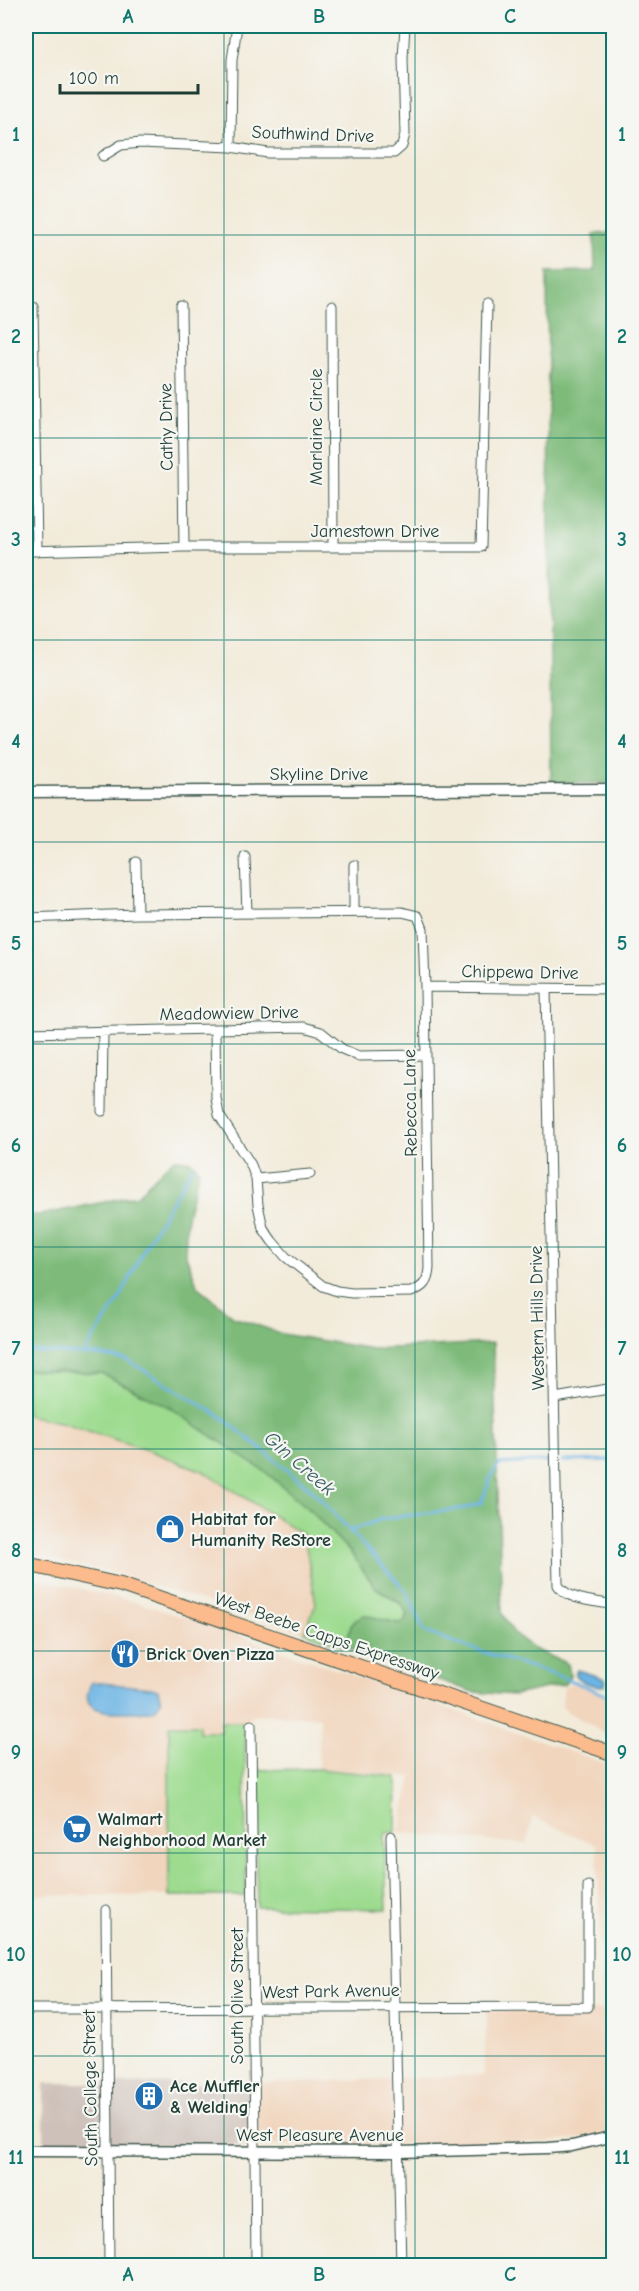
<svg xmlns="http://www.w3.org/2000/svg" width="639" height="2291" font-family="'Comic Neue',sans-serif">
<rect width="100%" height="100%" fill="#f6f6f2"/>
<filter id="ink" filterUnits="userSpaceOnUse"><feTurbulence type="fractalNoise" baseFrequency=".0167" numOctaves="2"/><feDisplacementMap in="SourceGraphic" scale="12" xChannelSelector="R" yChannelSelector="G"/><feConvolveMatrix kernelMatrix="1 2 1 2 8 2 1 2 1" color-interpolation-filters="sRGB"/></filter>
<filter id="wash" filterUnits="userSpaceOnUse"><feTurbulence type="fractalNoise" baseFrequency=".008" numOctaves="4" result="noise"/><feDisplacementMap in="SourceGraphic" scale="24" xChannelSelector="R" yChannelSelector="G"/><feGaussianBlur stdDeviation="1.35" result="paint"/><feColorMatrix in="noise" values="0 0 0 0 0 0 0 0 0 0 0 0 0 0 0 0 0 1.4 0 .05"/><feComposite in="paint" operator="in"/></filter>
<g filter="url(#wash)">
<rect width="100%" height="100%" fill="#f2ebda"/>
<!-- built -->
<path fill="#f1d5bd" d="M26 1415 64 1423 150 1451 203 1471 304 1535 316 1604 304 1632 107 1571 26 1554Z
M26 1576 128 1600 197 1621 613 1766V2131L577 2139 548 2142 252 2145 251 2084 484 2075 487 2011 603 2010 597 1845 532 1817 527 1844 399 1833 412 1777 318 1768 320 1717 255 1714 245 1722H222L221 1732H199V1726H169V1896L26 1895Z
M572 1683 580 1684 613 1700V1738L568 1712 562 1706 564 1687Z"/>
<!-- industrial -->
<path fill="#cec1ba" d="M44 2083 251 2084 252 2145H44Z"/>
<!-- green -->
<path fill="#9ddb8f" stroke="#5e8c62" stroke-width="1.5" d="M26 1370 101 1373 167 1406 267 1473 309 1509 351 1553 375 1587 406 1608V1619L402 1623H397L364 1615 352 1623 345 1647 304 1632 316 1604 304 1535 203 1471 150 1451 64 1423 26 1415Z
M221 1722H245L246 1896H169V1725H199V1732H221Z
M318 1769 397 1777 396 1832 387 1833 384 1836 387 1909 257 1907 254 1770Z"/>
<!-- forest -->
<path fill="#7ebb7a" stroke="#4e7c57" stroke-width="1.5" d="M613 233V783H551L547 272 595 271 594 234Z
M175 1159C187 1159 192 1160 199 1170L187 1216 185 1253 198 1287 234 1317 282 1334 372 1349 493 1343 502 1613 513 1632 534 1649 568 1664 570 1675 565 1684 514 1695 473 1692 345 1647 352 1623 364 1615 397 1623H402L406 1619 407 1613 401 1603 375 1587 351 1553 309 1509 267 1473 167 1406 101 1373 26 1370V1288C35 1275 27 1264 26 1250 25 1238 26 1226 26 1215H41L138 1195 162 1169Z"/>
<!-- water -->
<path fill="#6cb4e4" stroke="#46788c" stroke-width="1.5" d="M577 1670 603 1678 606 1680 605 1685C597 1688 580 1682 575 1675Z
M92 1682 152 1688 158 1690 161 1701 156 1709 151 1711C132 1711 70 1721 92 1682Z"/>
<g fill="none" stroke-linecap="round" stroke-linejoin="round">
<!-- stream -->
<path stroke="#6cb4e4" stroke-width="3" d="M26 1351 98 1355 127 1360 223 1418 312 1490 407 1592 424 1631C487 1657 553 1669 614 1699
M83 1354 119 1300 147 1243 192 1167
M563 1461 614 1460
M350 1531 382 1519 466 1508 481 1503C488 1489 488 1475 500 1464L549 1461"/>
</g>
</g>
<g filter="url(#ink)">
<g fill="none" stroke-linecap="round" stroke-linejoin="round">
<!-- minor casing -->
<g stroke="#3f574d" stroke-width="11">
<path id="minor" d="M231 147 232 60 237 26
M103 156 121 145 140 143 231 147 268 153H394L402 146 405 134 403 58 405 26
M33 306 37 551
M181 306 184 547
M332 306 333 547
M26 551 184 547H481L487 304
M245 857 247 913
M136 862 137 914
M354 865V912
M26 918 137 914 402 912 418 916 423 929 425 987 429 1268C428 1282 424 1287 411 1292L352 1293 337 1291 323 1286 286 1257 272 1241 263 1228 258 1205 256 1179 251 1165 219 1115 216 1098 215 1030
M425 987 614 989
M546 989 558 1585C568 1601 596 1601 614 1605
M26 1033 304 1027 321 1032 342 1049 358 1056 425 1055
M102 1111 103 1032
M256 1179 310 1174
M555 1398 614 1388
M251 1725 256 2266
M391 1836 401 2266
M106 1910 109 2266
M26 2009 588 2007V1886"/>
</g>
<!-- tertiary casing -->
<g stroke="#3f574d" stroke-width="13">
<path id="tertiary" d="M26 792 614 789
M26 2151 399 2152 548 2148 572 2146 614 2136"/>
</g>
<!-- primary casing -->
<g stroke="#3f574d" stroke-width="16">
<path id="primary" d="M26 1564 121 1585 614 1754"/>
</g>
<!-- minor -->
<use href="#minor" stroke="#fff" stroke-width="9"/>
<!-- tertiary -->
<use href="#tertiary" stroke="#fff" stroke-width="10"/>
<!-- primary -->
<use href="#primary" stroke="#fbbb8d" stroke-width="14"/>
</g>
</g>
<!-- grid -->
<path fill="none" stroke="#0f766e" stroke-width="1.5" stroke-opacity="0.55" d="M224 26V2266M415 26V2266M26 235H614M26 438H614M26 640H614M26 842H614M26 1044H614M26 1247H614M26 1449H614M26 1651H614M26 1853H614M26 2056H614"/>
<!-- icons -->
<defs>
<g id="shop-disc" transform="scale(1.5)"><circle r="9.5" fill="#1f6fb2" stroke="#f6f6f2"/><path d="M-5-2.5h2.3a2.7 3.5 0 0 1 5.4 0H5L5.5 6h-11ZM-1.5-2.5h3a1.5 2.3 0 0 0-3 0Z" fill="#fff"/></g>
<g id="restaurant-disc" transform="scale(1.5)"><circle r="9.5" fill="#1f6fb2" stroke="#f6f6f2"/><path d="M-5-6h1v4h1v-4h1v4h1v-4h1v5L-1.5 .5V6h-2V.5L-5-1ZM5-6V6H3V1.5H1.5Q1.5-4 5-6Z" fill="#fff"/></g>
<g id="supermarket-disc" transform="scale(1.5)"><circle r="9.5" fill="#1f6fb2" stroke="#f6f6f2"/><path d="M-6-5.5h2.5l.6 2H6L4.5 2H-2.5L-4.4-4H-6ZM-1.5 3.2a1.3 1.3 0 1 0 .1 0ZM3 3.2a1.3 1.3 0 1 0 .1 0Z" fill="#fff"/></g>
<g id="building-disc" transform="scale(1.5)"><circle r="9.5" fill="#1f6fb2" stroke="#f6f6f2"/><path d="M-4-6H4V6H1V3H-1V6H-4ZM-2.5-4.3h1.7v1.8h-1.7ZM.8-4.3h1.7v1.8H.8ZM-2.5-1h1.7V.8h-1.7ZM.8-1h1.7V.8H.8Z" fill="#fff"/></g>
</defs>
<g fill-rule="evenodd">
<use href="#shop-disc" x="170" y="1529"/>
<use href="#restaurant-disc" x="125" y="1654"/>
<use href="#supermarket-disc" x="77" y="1829"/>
<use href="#building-disc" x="149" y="2096"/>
</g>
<g text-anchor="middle" stroke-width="4.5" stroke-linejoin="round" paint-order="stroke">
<!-- street labels -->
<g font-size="18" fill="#1f3d34" stroke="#f6f6f2">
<text transform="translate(313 134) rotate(2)" y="6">Southwind Drive</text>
<text transform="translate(166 427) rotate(-91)" y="6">Cathy Drive</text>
<text transform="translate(316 427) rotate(-90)" y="6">Marlaine Circle</text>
<text x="375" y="537">Jamestown Drive</text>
<text x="319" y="780">Skyline Drive</text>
<text transform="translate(520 972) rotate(1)" y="6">Chippewa Drive</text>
<text transform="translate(229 1013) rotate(-1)" y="6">Meadowview Drive</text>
<text transform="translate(410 1103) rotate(-91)" y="6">Rebecca Lane</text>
<text transform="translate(537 1318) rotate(-91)" y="6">Western Hills Drive</text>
<text transform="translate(327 1636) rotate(19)" y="6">West Beebe Capps Expressway</text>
<text transform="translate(331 1991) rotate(-1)" y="6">West Park Avenue</text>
<text transform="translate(237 1996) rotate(-90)" y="6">South Olive Street</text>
<text transform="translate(90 2088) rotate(-91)" y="6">South College Street</text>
<text x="320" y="2141">West Pleasure Avenue</text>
</g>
<!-- poi labels -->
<g font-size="18" font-weight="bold" fill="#1f3d34" stroke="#f6f6f2" text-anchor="start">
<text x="191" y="1525">Habitat for<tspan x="191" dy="21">Humanity ReStore</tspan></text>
<text x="146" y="1660">Brick Oven Pizza</text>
<text x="98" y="1825">Walmart<tspan x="98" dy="21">Neighborhood Market</tspan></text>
<text x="170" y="2092">Ace Muffler<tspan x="170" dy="21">&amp; Welding</tspan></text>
</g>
<!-- water labels -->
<g font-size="20" font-style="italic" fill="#325b60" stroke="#f6f6f2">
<text transform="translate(300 1463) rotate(41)" y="7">Gin Creek</text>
</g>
</g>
<!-- margin -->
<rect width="639" height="2291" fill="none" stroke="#f6f6f2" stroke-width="66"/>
<!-- scale -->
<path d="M60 84v9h138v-9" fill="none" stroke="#1f3d34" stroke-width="3"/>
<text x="69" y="84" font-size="18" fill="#1f3d34" stroke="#f6f6f2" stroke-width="4.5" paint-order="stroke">100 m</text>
<rect x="33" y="33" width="573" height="2225" fill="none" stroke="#0f766e" stroke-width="2"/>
<g font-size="20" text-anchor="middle" font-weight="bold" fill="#0f766e">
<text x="128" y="23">A</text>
<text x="319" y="23">B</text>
<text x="510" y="23">C</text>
<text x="16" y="141">1</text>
<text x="622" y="141">1</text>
<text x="16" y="343">2</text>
<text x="622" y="343">2</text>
<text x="16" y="546">3</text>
<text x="622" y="546">3</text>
<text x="16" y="748">4</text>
<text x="622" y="748">4</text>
<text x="16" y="950">5</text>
<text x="622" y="950">5</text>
<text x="16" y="1152">6</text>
<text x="622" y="1152">6</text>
<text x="16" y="1355">7</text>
<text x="622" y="1355">7</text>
<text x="16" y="1557">8</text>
<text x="622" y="1557">8</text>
<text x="16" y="1759">9</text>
<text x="622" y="1759">9</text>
<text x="16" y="1961">10</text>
<text x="622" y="1961">10</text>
<text x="16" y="2164">11</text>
<text x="622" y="2164">11</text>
<text x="128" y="2281">A</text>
<text x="319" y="2281">B</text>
<text x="510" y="2281">C</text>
</g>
</svg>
